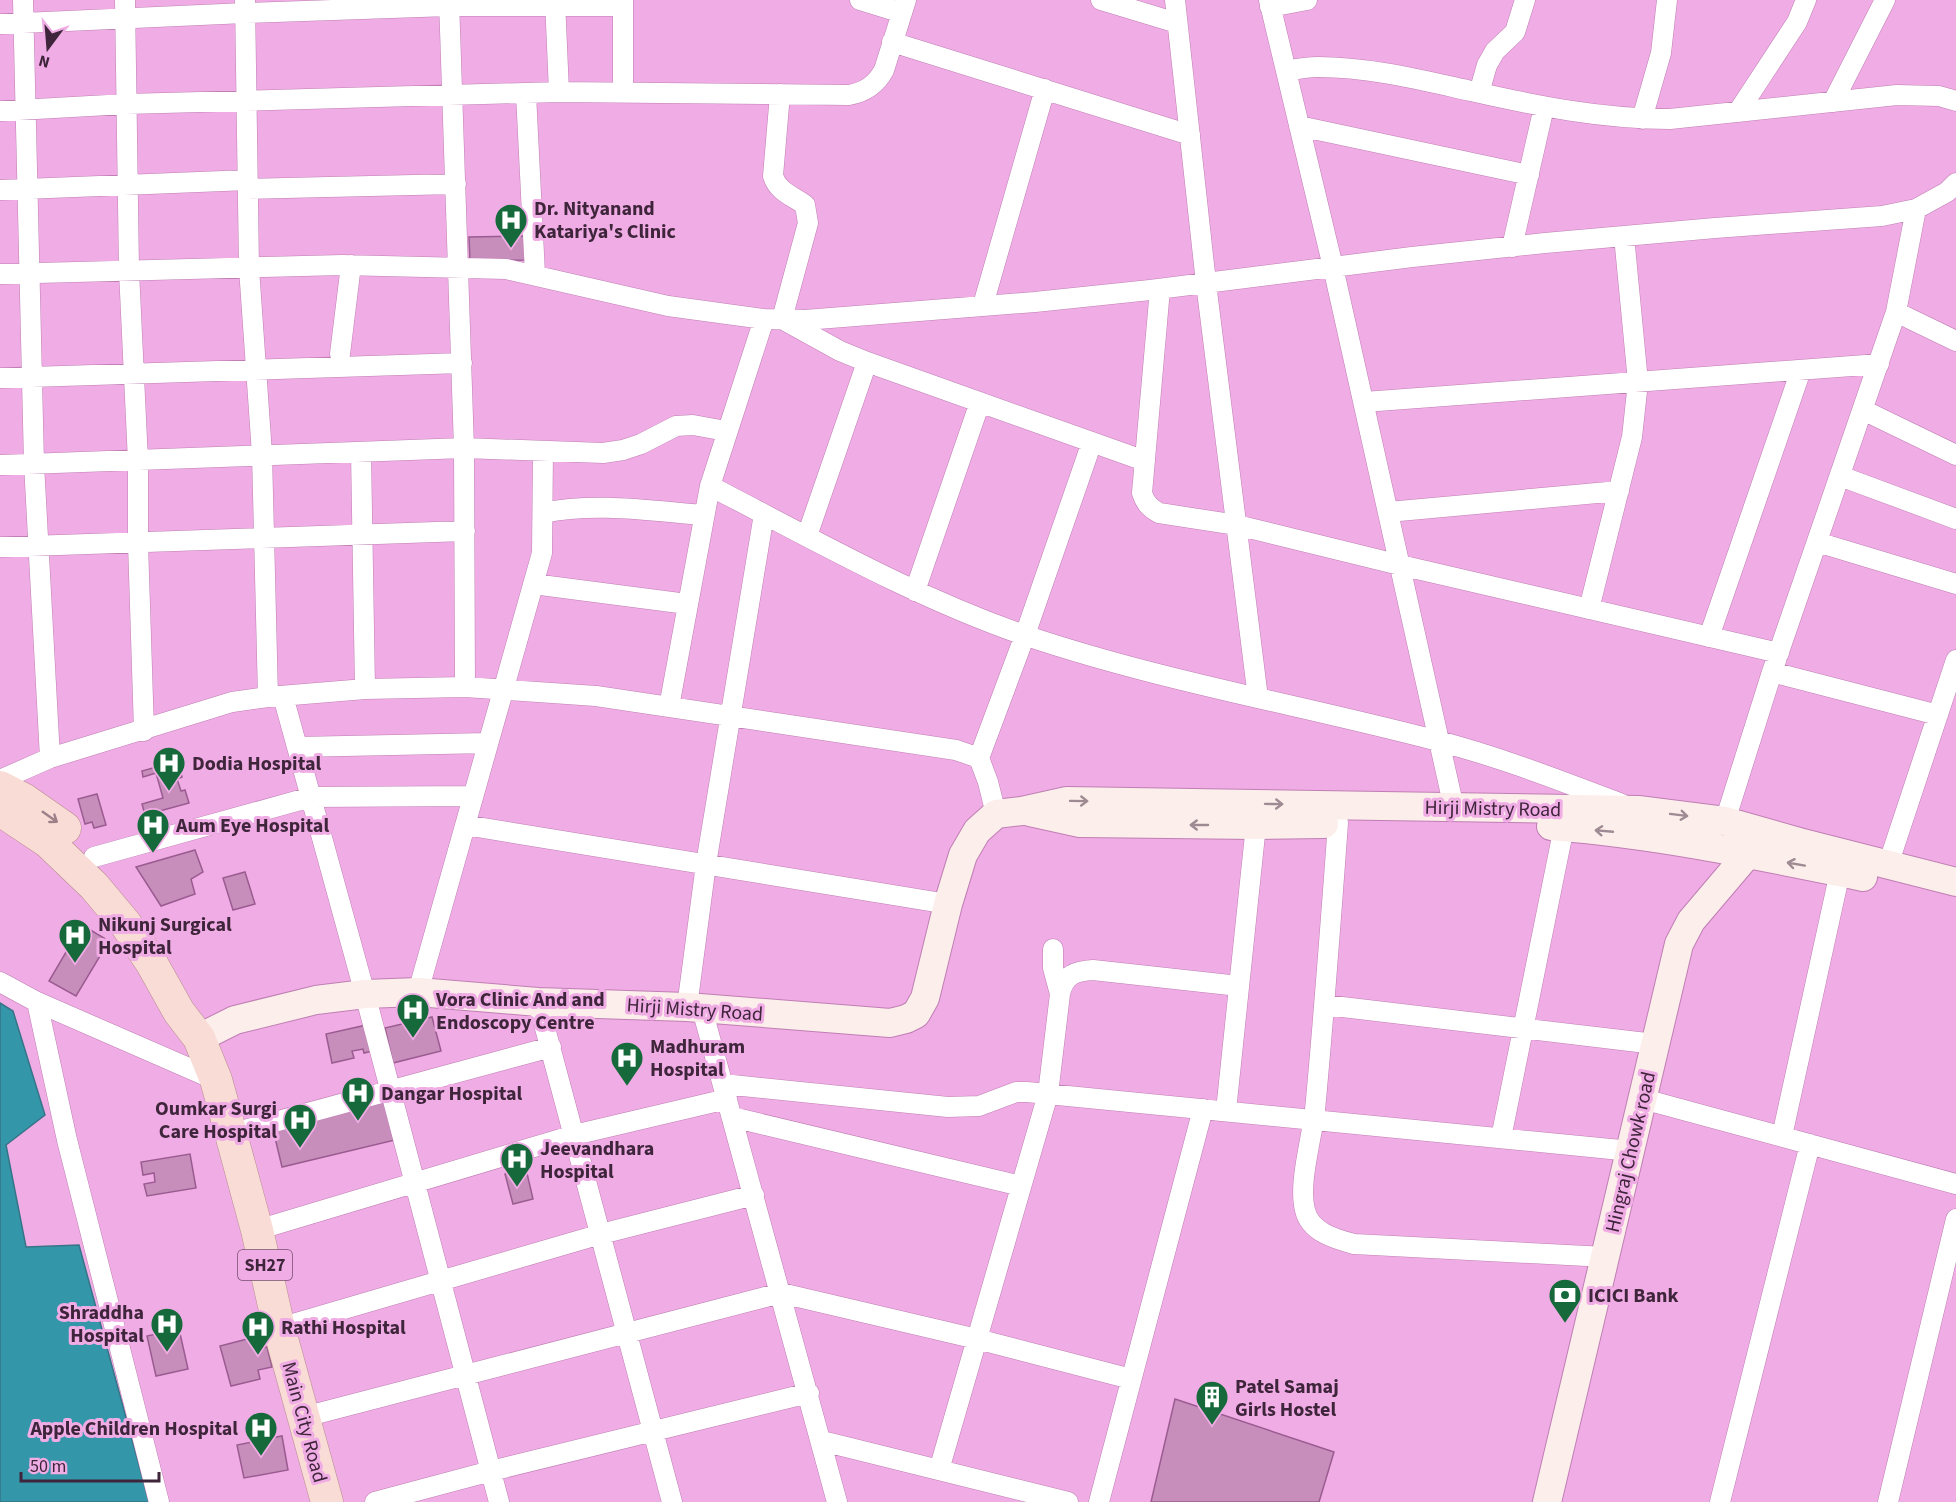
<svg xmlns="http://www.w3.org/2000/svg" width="1956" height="1502" font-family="'Source Sans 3',sans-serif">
<rect width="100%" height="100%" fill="#f0ace4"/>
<!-- water -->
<path fill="#3496a9" stroke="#377488" stroke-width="1.5" d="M0 1003 13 1011 45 1115 6 1145 26 1247 79 1245 149 1502H0Z"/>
<!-- building -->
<path fill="#c78ebc" stroke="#9a5c90" stroke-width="1.5" d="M526 236V260L470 261 469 237Z
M178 761 182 777 177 779 181 791 185 790 189 803 145 815 142 804 163 798 156 773 143 777 142 771Z
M97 794 106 825 94 828 92 822 85 824 78 799Z
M195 850 203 872 191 879 195 894 161 906 136 867Z
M245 872 255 904 233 910 223 878Z
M82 925 109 941 76 996 49 981Z
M432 1017 441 1051 393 1063 385 1028Z
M371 1024 377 1050 364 1053 363 1049 352 1051 354 1058 332 1063 326 1034Z
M385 1098 395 1140 282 1167 272 1125Z
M190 1154 196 1188 147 1196 144 1184 155 1182 154 1173 143 1175 141 1162Z
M526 1169 533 1199 513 1204 505 1174Z
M179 1329 188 1369 156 1376 147 1336Z
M255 1337 258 1349 267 1347 272 1367 258 1370 260 1379 231 1386 220 1346Z
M1175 1399 1334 1452 1319 1502H1151Z
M282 1436 288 1470 244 1478 237 1445Z"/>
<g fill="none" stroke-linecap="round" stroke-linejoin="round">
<!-- street casing -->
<g stroke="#bf7fb4" stroke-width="21">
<path id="street" d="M23 0 34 464 50 758
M125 0 129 271 138 461V543L144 731
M245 0 249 268 262 454 268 697
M449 0 464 448 465 687
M555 0 559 92
M623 0V92
M860 0 902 13
M1101 0 1177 23
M1175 0 1206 283 1258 698
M1269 0 1333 267 1454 808
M1270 7 1307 0
M0 24 245 13 449 6H623
M892 42 1190 135
M1286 71C1296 69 1307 67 1318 67 1369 67 1421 80 1471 91 1537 106 1602 119 1670 119L1897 95 1939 96 1956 101
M1479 93 1487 65 1495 51 1515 32 1525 0
M526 94 535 274
M780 94 773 176C778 192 793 196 805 205L808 223 782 319 840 351 867 362 1145 461
M1833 102 1885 0
M0 111 126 104 559 92 849 95C865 92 876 85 884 70L906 0
M1738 112 1797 22 1806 0
M1642 119 1661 53 1667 0
M1299 126 1529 175
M248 189 456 184
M0 190 248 180
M1512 247 1544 107
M0 274 342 265 506 269 668 306 764 319 805 320 1035 302 1150 290 1412 257 1545 243 1715 228 1882 216 1916 209 1947 192 1956 183
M1160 289 1142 493C1145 503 1150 508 1159 513L1237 525 1400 565 1779 653
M983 305 1045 89
M1896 312 1956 341
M340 354 351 265
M0 378 462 363
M1364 402 1879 364
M1863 410 1956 455
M361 452 365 689
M0 465 464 448 603 453 623 450 641 444 676 426 693 425 726 431
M1840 476 1956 519
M710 486C813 539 916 598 1027 636 1161 681 1301 705 1438 741 1500 757 1561 781 1622 804
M1388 512 1619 491
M543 513C595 502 651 511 704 515
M807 536 867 362
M1817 542 1956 584
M0 547 465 531
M533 584 687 604
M915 591 980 402
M1589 609 1632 437 1638 382 1624 236
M1709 637 1801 370
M1772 672 1938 715
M283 696 365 994 499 1502
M669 707 710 486 764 319
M297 747 488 743
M979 758 1025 635 1092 442
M0 780 50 758 232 702 268 697 365 689 465 687 596 696 956 750 979 758 988 782 996 814
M1725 821 1772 672 1896 312 1916 209
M1338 823C1331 919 1324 1015 1315 1110 1312 1138 1298 1184 1305 1210 1310 1232 1335 1239 1354 1244L1606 1257
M465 825 948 904
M94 857 311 797 473 796
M1888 865 1956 660
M1053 949V968L1060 994
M0 982 37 1002 216 1080
M418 992 542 553 543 452
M37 1002 67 1140 159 1502
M538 1002 672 1502
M1325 1005 1655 1044
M687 1007 706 864 764 514
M702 1009 837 1502
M723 1084 948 1107 979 1106 1016 1092H1027L1631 1151
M1643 1099 1956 1184
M1226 1111 1256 825
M732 1117 1021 1186
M230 1134 551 1047
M1782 1136 1840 872
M1501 1138 1564 827
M257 1230 574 1135 727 1099
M279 1328 601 1234 754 1195
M304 1417 781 1293 977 1339 1131 1379
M822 1441 1068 1502
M939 1470 1048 1094 1060 994C1064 975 1075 971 1093 970L1239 986
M375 1502 491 1471 809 1393
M1099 1502 1203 1109
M1720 1502 1810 1144
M1888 1502 1956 1219"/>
</g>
<!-- secondary casing -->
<g stroke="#bf7fb4" stroke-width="30">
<path id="secondary" d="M1030 812 1080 823 1256 825 1324 824
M1551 826C1656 834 1760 856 1863 877
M199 1038 235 1020 316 1000 365 994 418 992 538 1002 687 1007 890 1023 906 1019 916 1014 925 998 948 904 963 855 977 831 996 814 1022 811 1067 801 1638 810 1725 821 1799 842 1956 882
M1547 1502 1679 944 1691 921 1747 855 1758 846"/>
</g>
<!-- primary casing -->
<g stroke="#b68d8e" stroke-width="33">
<path id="primary" d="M0 787 25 800 65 828
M0 810 48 842 94 886 125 923 151 962 179 1012 199 1038 216 1080 225 1112 257 1230 279 1328 327 1502"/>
</g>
<!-- street -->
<use href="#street" stroke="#fff" stroke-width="20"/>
<!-- secondary -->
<use href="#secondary" stroke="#fceeea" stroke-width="28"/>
<!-- primary -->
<use href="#primary" stroke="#fadcd6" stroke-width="32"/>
</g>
<!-- one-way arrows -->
<defs><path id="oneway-shaft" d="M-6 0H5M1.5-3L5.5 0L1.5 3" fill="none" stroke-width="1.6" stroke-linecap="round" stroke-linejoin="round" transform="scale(1.5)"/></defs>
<g stroke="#9e8a92">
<use href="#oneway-shaft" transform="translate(1079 801) rotate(1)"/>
<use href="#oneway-shaft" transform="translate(1274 804) rotate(1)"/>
<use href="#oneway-shaft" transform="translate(1679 815) rotate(7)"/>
<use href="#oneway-shaft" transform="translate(1199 825) rotate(-180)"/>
<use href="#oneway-shaft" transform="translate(1604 831) rotate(-175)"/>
<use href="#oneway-shaft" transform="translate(1796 864) rotate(-170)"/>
</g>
<use stroke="#9c8088" href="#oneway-shaft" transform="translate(50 817) rotate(35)"/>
<!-- icons -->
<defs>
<g id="hospital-pin" transform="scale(1.725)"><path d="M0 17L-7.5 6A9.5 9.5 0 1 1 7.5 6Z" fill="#16693a" stroke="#f0ace4"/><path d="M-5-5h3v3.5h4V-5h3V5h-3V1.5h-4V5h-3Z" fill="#fff"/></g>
<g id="bank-pin" transform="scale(1.725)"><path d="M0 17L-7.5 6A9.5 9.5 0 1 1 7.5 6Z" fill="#16693a" stroke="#f0ace4"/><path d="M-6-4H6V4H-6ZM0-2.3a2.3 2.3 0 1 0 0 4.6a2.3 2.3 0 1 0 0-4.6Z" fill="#fff"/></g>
<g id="building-pin" transform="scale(1.725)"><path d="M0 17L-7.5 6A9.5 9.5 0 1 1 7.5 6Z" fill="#16693a" stroke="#f0ace4"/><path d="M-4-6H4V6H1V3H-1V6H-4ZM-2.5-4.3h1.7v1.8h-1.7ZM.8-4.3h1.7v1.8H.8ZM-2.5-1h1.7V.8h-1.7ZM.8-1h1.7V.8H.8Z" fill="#fff"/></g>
</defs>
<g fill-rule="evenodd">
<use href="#hospital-pin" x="511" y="220"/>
<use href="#hospital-pin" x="169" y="763"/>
<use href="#hospital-pin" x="153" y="825"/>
<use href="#hospital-pin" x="75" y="935"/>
<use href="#hospital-pin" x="413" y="1010"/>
<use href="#hospital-pin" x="627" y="1058"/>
<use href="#hospital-pin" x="358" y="1093"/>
<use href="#hospital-pin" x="300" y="1120"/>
<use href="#hospital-pin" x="517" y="1159"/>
<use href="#bank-pin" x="1565" y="1295"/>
<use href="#hospital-pin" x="167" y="1324"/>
<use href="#hospital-pin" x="258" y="1327"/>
<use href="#building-pin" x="1212" y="1397"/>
<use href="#hospital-pin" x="261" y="1428"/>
</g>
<g text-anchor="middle" stroke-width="6" stroke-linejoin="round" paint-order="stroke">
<!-- shield labels -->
<rect fill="#f0ace4" stroke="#744e6e" stroke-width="1.5" x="238" y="1250" width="54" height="30" rx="4.5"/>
<g font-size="18" font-weight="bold" fill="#3f253b">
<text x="265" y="1271">SH27</text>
</g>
<!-- poi labels -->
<g font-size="20" font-weight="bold" fill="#3f253b" stroke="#f0ace4" text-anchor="start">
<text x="534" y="215">Dr. Nityanand<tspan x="534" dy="23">Katariya's Clinic</tspan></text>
<text x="192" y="770">Dodia Hospital</text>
<text x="176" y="832">Aum Eye Hospital</text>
<text x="98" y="931">Nikunj Surgical<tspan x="98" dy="23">Hospital</tspan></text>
<text x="436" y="1006">Vora Clinic And and<tspan x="436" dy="23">Endoscopy Centre</tspan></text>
<text x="650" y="1053">Madhuram<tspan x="650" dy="23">Hospital</tspan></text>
<text x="381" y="1100">Dangar Hospital</text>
<text x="277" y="1115" text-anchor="end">Oumkar Surgi<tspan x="277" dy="23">Care Hospital</tspan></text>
<text x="540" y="1155">Jeevandhara<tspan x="540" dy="23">Hospital</tspan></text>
<text x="1588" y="1302">ICICI Bank</text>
<text x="144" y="1319" text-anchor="end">Shraddha<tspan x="144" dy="23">Hospital</tspan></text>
<text x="281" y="1334">Rathi Hospital</text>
<text x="1235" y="1393">Patel Samaj<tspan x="1235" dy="23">Girls Hostel</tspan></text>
<text x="238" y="1435" text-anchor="end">Apple Children Hospital</text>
</g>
<!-- street labels -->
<g font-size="20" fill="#3f253b" stroke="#f0ace4">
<text transform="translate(1493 808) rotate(1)" y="7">Hirji Mistry Road</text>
<text transform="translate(695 1009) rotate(4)" y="7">Hirji Mistry Road</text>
<text transform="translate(1630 1152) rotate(-77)" y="7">Hingraj Chowk road</text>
<text transform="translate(305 1422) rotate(75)" y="7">Main City Road</text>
</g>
</g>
<!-- north arrow -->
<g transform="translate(48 48) rotate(196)" stroke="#f0ace4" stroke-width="4.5" paint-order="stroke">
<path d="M0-4.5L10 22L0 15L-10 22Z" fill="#3f253b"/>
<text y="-9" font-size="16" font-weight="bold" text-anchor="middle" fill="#3f253b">N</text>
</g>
<!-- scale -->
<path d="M21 1472v9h138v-9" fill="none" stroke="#3f253b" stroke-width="3"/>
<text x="30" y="1472" font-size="18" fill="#3f253b" stroke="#f0ace4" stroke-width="4.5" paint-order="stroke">50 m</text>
</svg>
